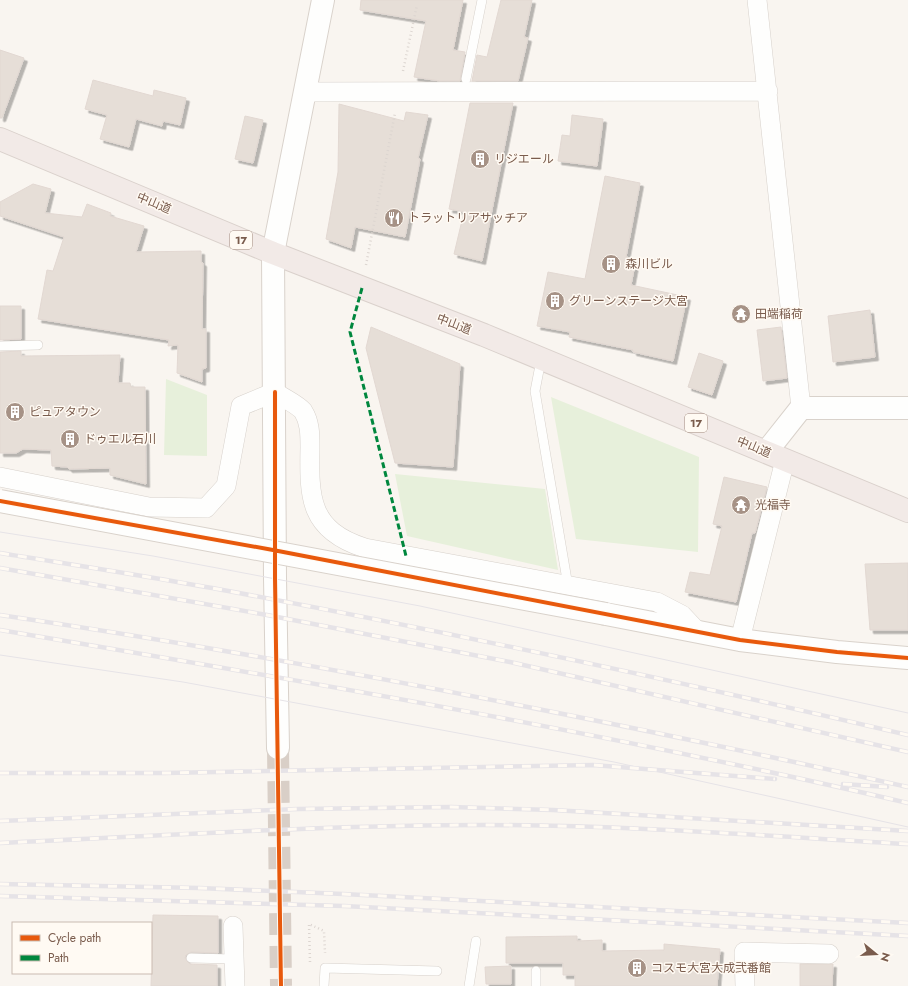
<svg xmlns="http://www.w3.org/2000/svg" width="908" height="986" font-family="Jost,'Noto Sans JP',sans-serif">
<defs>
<filter id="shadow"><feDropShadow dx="3.5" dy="3.5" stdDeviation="0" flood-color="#0004"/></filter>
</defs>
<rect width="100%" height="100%" fill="#f9f5f0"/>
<!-- green -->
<path fill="#e7f0db" d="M166 379 207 395V456L164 455Z
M551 397 699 457 698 552 576 539Z
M395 474 545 489 558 570 407 536Z"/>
<!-- building -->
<path fill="#e6ded7" stroke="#e2d8d2" filter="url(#shadow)" d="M361 0H463L453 50 465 52 460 81H440L414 77 426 21 360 10Z
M501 0H532L524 37 528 38 518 81H472L477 55 487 57Z
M0 50 24 58 2 118H0Z
M93 80 153 96 154 90 186 98 180 125 163 121 162 126 136 119 129 147 100 139 107 115 85 109Z
M470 103H513L482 261 454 254 464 212 449 209Z
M339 104 404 121 406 112 428 115 418 158 420 159 405 237 355 227 351 248 326 239 338 172Z
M572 115 603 119 597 166 558 161 562 135 570 136Z
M245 116 263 120 253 163 235 159Z
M605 176 640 183 626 257 636 259 631 285 687 297 673 361 633 352V350L569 337 570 332 537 326 548 272 585 279Z
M33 184 51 189 45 213 82 217 87 204 111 213 110 216 144 226 136 252 201 251V262L203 263 202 329H206V368L202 369V382L177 373 178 345 168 346 169 340 38 319 47 270 53 271 64 237 0 216V202Z
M0 306H21V339L0 340Z
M870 310 875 357 833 362 828 316Z
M371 327 460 364 453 467 395 463 366 348Z
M781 327 787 378 763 381 757 330Z
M21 351V356L120 355 118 383H130L131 387H145L146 484 110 475V468L69 469 67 467 52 466 51 450 23 449 16 453H0V352Z
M699 353 723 361 712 395 688 387Z
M724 477 767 487 755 533H752L736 602 685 592 690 572 710 575 722 526 713 524Z
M908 563V630H870L865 564Z
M153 915 218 916V953L191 952 186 955 185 958 190 964 217 965V986H151Z
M577 936V941L602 940V951L664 950V944L720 949 717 986H575V975H563V963H506V937Z
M800 964H833L832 986H800Z
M511 966V984H486L485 967Z"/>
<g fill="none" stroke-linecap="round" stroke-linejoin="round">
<!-- secondary-tunnel -->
<path stroke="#d9cfc7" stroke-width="22" stroke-dasharray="22 11" stroke-linecap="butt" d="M278 748 281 986"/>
<!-- lane casing -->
<g stroke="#d7d1cb" stroke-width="10">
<path id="lane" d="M466 79 482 0
M0 346 38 345
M541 360 535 391 568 586
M191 958 233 959
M324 986 325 968 437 971
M469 986 476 941
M536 986V971"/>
</g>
<!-- street casing -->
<g stroke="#d7d1cb" stroke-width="20">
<path id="street" d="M757 0 801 408
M304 92 768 91
M0 477 149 507 206 508 226 486 241 406 275 392C283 398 297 404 303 411 310 422 310 434 310 447 309 498 309 530 365 548L657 602 682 615 696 630
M740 640 785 460
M233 926 235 986
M745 986 744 952 829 954"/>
</g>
<!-- secondary casing -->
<g stroke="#d9d2cb" stroke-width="24">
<path id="secondary" d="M767 451 801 408H908
M606 614 740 640 837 652 908 658
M278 748 275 578 273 253 323 0"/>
</g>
<!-- highway casing -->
<g stroke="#dad1cc" stroke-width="24">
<path id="highway" d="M0 139 273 253 484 335 908 511"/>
</g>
<!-- path -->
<path stroke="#dcd5d0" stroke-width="2.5" stroke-dasharray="1 3" stroke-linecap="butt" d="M403 71 417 5
M366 265 395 113
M310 962 309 924 324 931 325 953"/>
<!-- lane -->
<use href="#lane" stroke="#fefefd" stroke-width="9"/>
<!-- street -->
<use href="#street" stroke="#fefefd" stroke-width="19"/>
<!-- secondary -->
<use href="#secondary" stroke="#fefefd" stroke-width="22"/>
<!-- highway -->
<use href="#highway" stroke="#f2eae7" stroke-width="22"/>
<!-- tram -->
<path stroke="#e6e3e7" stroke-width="1" d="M0 532 153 556 420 606 908 713
M0 655 183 682 614 762 908 827"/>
<!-- rail casing -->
<g stroke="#e6e3e7" stroke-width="4.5">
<path id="rail" d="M0 553C80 566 159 578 239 593 463 635 686 683 908 735
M0 568 267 615 510 662 908 752
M0 615C305 660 607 720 908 787
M0 630C304 681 608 733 908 803
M0 773H165L593 765 775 779
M843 784 887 787
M0 821 298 809 451 807 553 810 908 831
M0 843C161 836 322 825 484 825 625 825 767 836 908 844
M0 884 199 888 343 894 908 923
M0 896 344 906 908 936"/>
</g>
<!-- rail -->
<use href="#rail" stroke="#fffaf3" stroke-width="3" stroke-dasharray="9" stroke-linecap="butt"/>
<!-- secondary-bridge casing -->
<g stroke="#d9d2cb" stroke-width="24" stroke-linecap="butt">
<path id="secondary-bridge" d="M0 501 606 614"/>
</g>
<!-- secondary-bridge -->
<use href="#secondary-bridge" stroke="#fefefd" stroke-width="22"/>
<!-- quiet -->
<path stroke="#00873e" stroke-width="3" stroke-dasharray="6 3" stroke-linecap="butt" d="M362 288 350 332 406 556"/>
<!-- cycleway casing -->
<g stroke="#fffaf3" stroke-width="6">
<path id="cycleway" d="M275 392V578L281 986
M0 501 273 550 740 640 837 652 908 658"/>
</g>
<!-- cycleway -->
<use href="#cycleway" stroke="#e8590c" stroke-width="4"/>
</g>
<!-- icons -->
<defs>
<g id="building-disc" transform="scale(1)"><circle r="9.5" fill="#a69286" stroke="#fffaf3"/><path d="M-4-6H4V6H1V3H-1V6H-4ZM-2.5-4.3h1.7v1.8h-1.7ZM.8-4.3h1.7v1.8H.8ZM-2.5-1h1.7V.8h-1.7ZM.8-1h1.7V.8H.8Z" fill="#fff"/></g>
<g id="restaurant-disc" transform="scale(1)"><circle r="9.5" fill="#a69286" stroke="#fffaf3"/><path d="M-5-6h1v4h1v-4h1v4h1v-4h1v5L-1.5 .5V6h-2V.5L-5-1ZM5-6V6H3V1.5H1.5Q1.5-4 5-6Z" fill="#fff"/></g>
<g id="temple-disc" transform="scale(1)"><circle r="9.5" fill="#a69286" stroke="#fffaf3"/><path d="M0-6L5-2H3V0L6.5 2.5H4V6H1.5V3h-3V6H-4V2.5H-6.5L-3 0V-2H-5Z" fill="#fff"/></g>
</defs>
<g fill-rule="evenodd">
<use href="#building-disc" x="480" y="159"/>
<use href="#restaurant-disc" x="394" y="218"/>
<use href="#building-disc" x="611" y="264"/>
<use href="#building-disc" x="555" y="301"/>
<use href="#temple-disc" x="741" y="314"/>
<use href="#building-disc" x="15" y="412"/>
<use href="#building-disc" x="70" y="439"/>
<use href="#temple-disc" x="741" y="505"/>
<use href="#building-disc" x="637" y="968"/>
</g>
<g text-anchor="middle" stroke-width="3" stroke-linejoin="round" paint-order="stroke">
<!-- shield labels -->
<g fill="#fffaf3" stroke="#a28b7f" stroke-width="1">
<rect x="230" y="231" width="22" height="18" rx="3"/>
<rect x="685" y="414" width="22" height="18" rx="3"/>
</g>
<g font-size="11" font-weight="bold" fill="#7a5c4d">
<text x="241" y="244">17</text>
<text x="696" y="427">17</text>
</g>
<!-- poi labels -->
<g font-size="12" fill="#7a5c4d" stroke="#fffaf3" text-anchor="start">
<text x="494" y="163">リジエール</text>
<text x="408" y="222">トラットリアサッチア</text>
<text x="625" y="268">森川ビル</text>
<text x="569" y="305">グリーンステージ大宮</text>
<text x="755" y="318">田端稲荷</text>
<text x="29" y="416">ピュアタウン</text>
<text x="84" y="443">ドゥエル石川</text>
<text x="755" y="509">光福寺</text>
<text x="651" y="972">コスモ大宮大成弐番館</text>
</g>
<!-- street labels -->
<g font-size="12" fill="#7a5c4d" stroke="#fffaf3">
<text transform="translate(154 203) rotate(23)" y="4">中山道</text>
<text transform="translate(454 324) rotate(21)" y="4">中山道</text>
<text transform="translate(754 447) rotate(23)" y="4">中山道</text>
</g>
</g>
<!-- legend -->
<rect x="12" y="922" width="140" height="52" fill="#fffaf3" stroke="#cabbb1"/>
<rect x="20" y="935" width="20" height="6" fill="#e8590c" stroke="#cabbb1"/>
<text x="48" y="942" font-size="12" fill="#7a5c4d">Cycle path</text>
<rect x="20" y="955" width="20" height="6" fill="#00873e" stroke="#cabbb1"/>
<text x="48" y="962" font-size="12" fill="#7a5c4d">Path</text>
<!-- north arrow -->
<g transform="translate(876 954) rotate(108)" stroke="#fffaf3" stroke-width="3" paint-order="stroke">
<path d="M0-3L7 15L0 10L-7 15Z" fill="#7a5c4d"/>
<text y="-6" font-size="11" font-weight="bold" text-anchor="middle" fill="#7a5c4d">N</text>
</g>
</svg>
